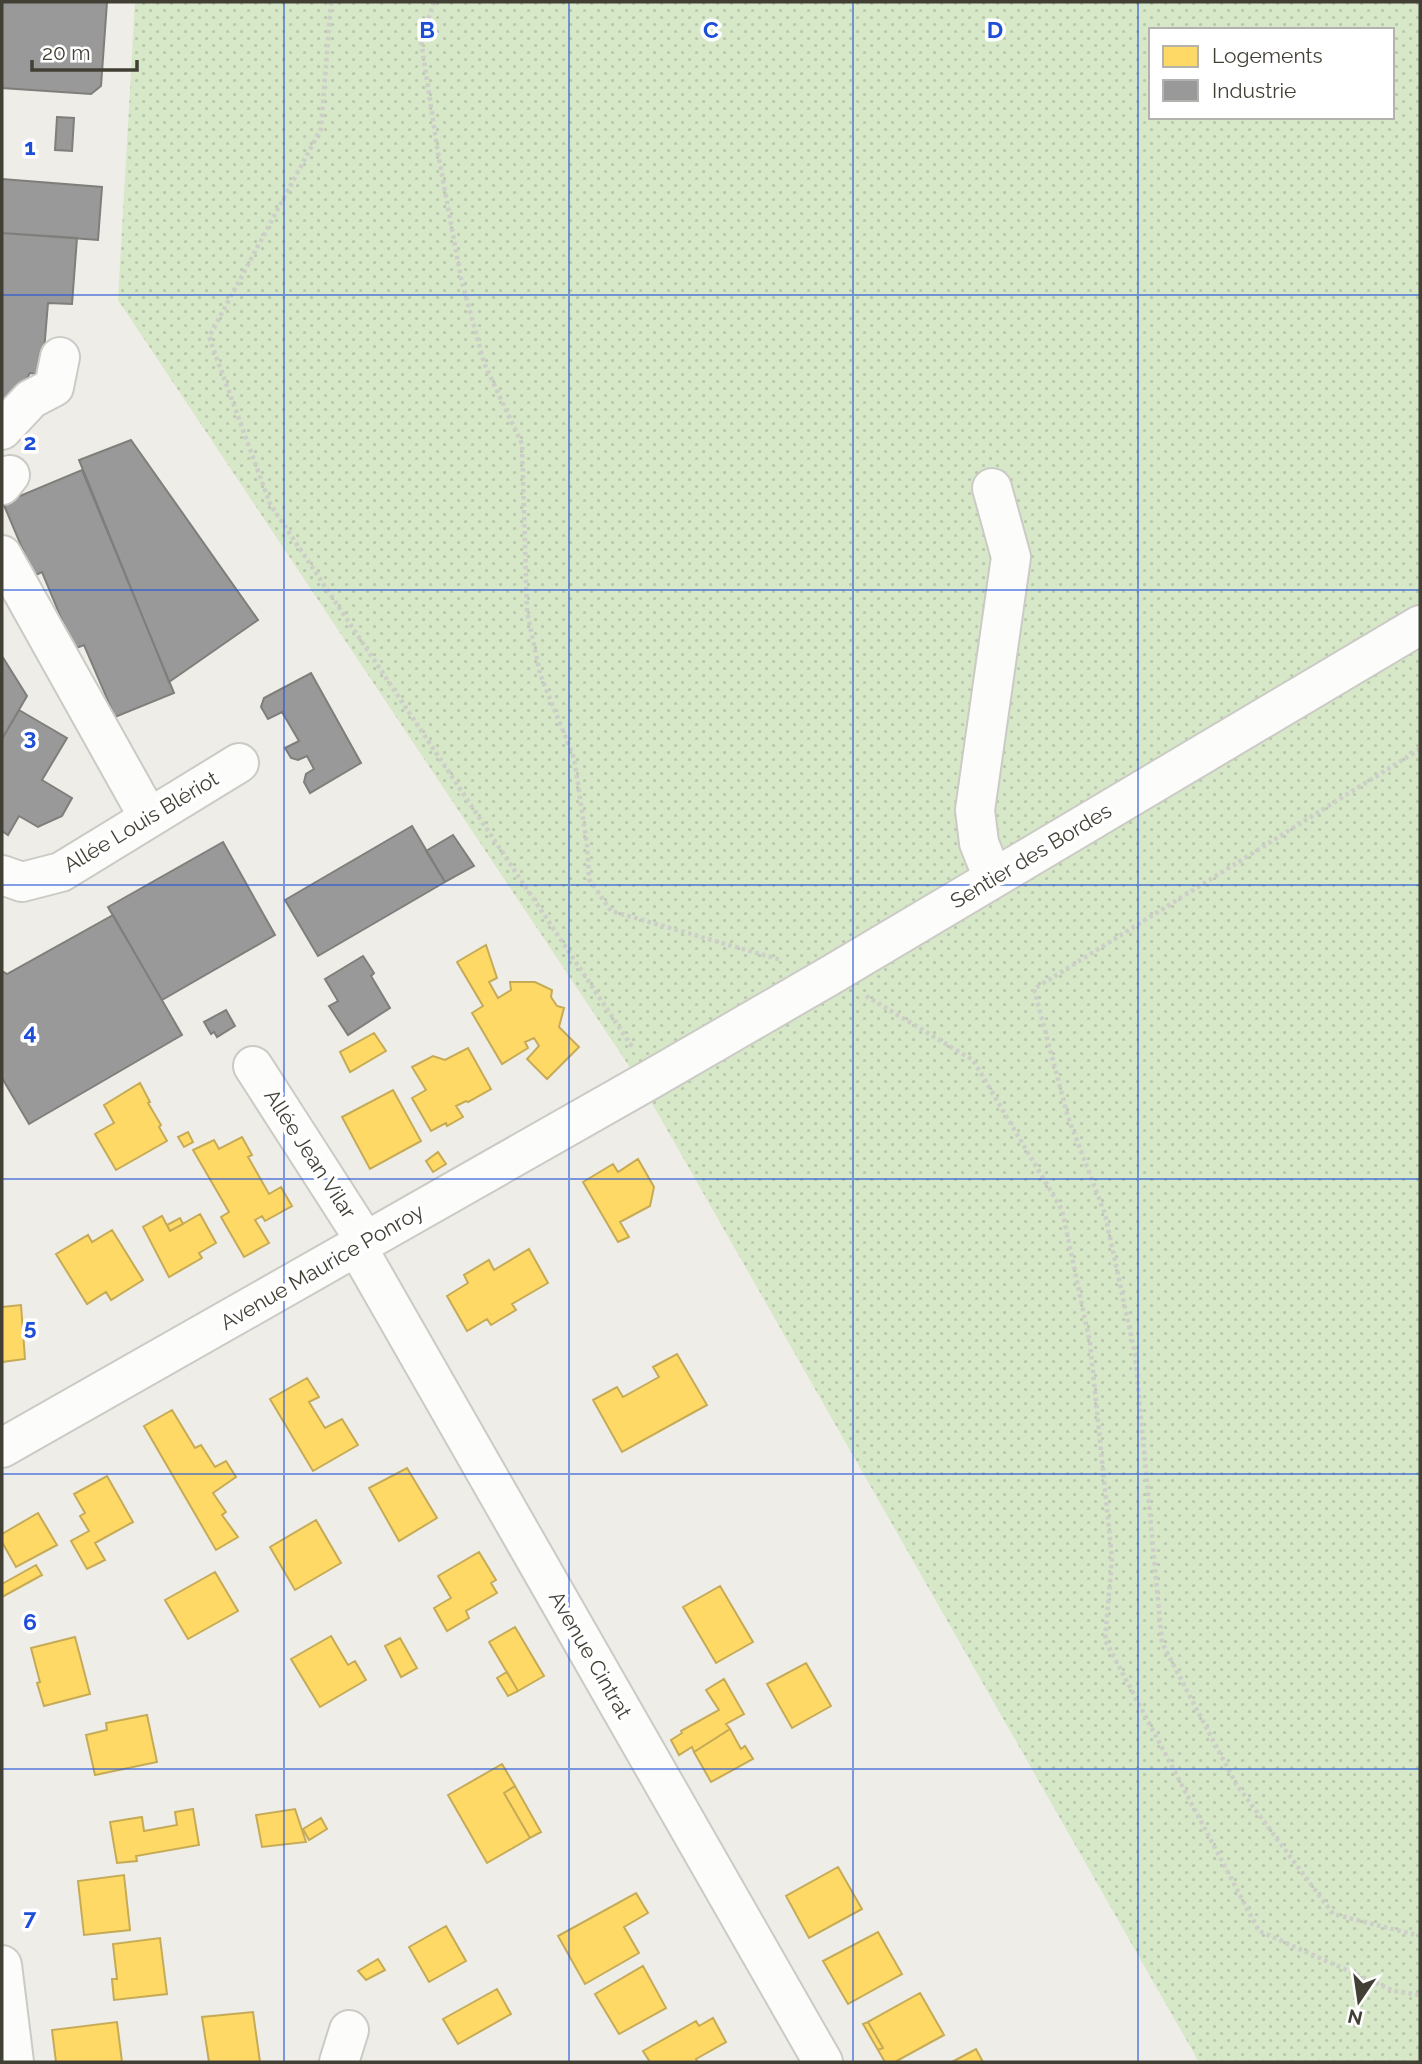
<svg xmlns="http://www.w3.org/2000/svg" width="1422" height="2064" font-family="Raleway,sans-serif">
<defs>
<pattern id="green-dots" width="8" height="8" patternUnits="userSpaceOnUse" patternTransform="scale(1.75)"><rect width="8" height="8" fill="#d6e8c8"/><path d="M2 2h.1M6 6h.1" fill="none" stroke="#b9c8ac" stroke-width="1.8" stroke-linecap="round"/></pattern>
</defs>
<rect width="100%" height="100%" fill="#eeede7"/>
<!-- green -->
<path fill="url(#green-dots)" fill-rule="evenodd" d="M135 2H1420V2062H1199L641 1084 118 300ZM1151 30H1392V117H1151Z"/>
<!-- homes -->
<path fill="#ffd966" stroke="#c6ab57" stroke-width="2" d="M486 945 497 978 489 982 498 998 511 990 510 982H535L552 990 551 997 557 1006 564 1008 559 1027 579 1047 547 1079 527 1059 539 1046 534 1038 525 1042 528 1048 502 1064 472 1013 483 1006 457 962Z
M374 1033 386 1051 350 1072 340 1052Z
M468 1048 491 1089 468 1102 466 1101 456 1106 463 1117 447 1126 446 1123 431 1131 412 1098 426 1090 412 1067 433 1056 445 1060Z
M140 1083 150 1102 148 1103 161 1125 159 1127 167 1141 116 1170 95 1134 114 1123 104 1105Z
M393 1090 421 1141 370 1169 342 1117Z
M188 1132 193 1142 184 1147 178 1137Z
M242 1137 252 1155 248 1157 269 1194 281 1187 292 1206 265 1221 262 1216 255 1220 269 1243 244 1257 221 1217 229 1212 193 1150 214 1140 219 1149Z
M438 1152 446 1164 433 1172 426 1161Z
M638 1159 654 1187 650 1206 620 1222 629 1237 618 1242 583 1182 613 1164 618 1172Z
M200 1214 216 1243 199 1253 202 1258 169 1277 143 1227 162 1216 170 1231Z
M180 1218 183 1224 170 1231 167 1225Z
M112 1230 143 1280 111 1300 106 1292 87 1304 56 1254 88 1235 92 1242Z
M529 1249 548 1283 512 1304 516 1310 491 1325 487 1319 467 1331 447 1296 468 1283 464 1275 489 1260 494 1270Z
M21 1305 25 1359 2 1362V1307Z
M677 1354 707 1405 622 1452 593 1400 617 1387 623 1397 659 1377 653 1367Z
M307 1378 319 1397 309 1402 325 1428 342 1419 358 1445 313 1471 270 1399Z
M172 1410 195 1448 201 1445 215 1467 226 1461 236 1477 213 1493 226 1512 222 1515 238 1537 216 1550 144 1426Z
M407 1468 437 1518 399 1541 369 1488Z
M107 1476 133 1522 95 1543 105 1560 87 1569 71 1541 89 1531 80 1516 85 1513 74 1494Z
M38 1513 57 1545 16 1567 2 1542V1534Z
M316 1520 341 1563 295 1590 270 1547Z
M479 1552 496 1580 491 1583 497 1593 466 1611 469 1618 447 1631 434 1608 451 1598 438 1576Z
M36 1565 42 1575 2 1597V1584Z
M215 1572 238 1611 188 1639 165 1600Z
M720 1586 753 1642 716 1663 683 1607Z
M515 1627 544 1676 518 1691 489 1642Z
M331 1636 348 1665 355 1661 366 1680 320 1707 291 1659Z
M75 1637 90 1694 44 1706 37 1683 40 1682 31 1648Z
M400 1638 417 1668 401 1677 385 1646Z
M806 1663 831 1706 792 1728 767 1684Z
M507 1672 518 1691 508 1696 497 1678Z
M724 1679 744 1714 726 1724 730 1729 694 1752 692 1747 679 1755 671 1740 682 1733 681 1731 719 1710 706 1690Z
M147 1715 157 1762 95 1775 86 1735 107 1730 106 1723Z
M730 1729 741 1749 745 1746 753 1759 711 1782 694 1752Z
M502 1764 515 1786 504 1793 530 1838 487 1863 448 1795Z
M515 1786 541 1832 530 1838 504 1793Z
M193 1809 199 1845 136 1856 137 1861 117 1863 110 1822 142 1817 144 1831 177 1825 175 1812Z
M295 1809 306 1842 262 1847 256 1815Z
M321 1818 327 1829 309 1840 303 1829Z
M838 1867 862 1909 809 1938 786 1896Z
M124 1875 130 1930 84 1935 78 1881Z
M636 1893 648 1913 624 1927 639 1953 585 1984 558 1936Z
M446 1926 466 1961 429 1982 409 1947Z
M878 1932 902 1974 848 2004 823 1961Z
M160 1938 167 1994 114 2000 112 1979H117L113 1944Z
M378 1959 385 1970 366 1980 358 1971Z
M643 1966 666 2008 619 2034 595 1994Z
M497 1989 511 2014 458 2044 443 2019Z
M920 1993 944 2035 895 2062H885L878 2050 883 2048 868 2022Z
M253 2012 260 2062H209L202 2017Z
M713 2018 726 2042 696 2059 698 2062H650L643 2051 696 2021 699 2026Z
M117 2022 122 2062H56L52 2030Z
M868 2022 883 2048 878 2050 863 2024Z
M976 2049 983 2062H952Z"/>
<!-- industry -->
<path fill="#999" stroke="#7f7e7b" stroke-width="2" d="M2 2H107L101 86 91 94 2 88Z
M57 117 74 118 72 151 55 150Z
M2 179 102 187 98 240 2 233Z
M2 233 77 238 72 304 48 303 42 375 30 373 4 416 2 414Z
M131 440 258 620 169 682 79 460Z
M82 470 174 693 115 717 84 645 74 649 42 572 34 576 3 503Z
M2 656 27 696 2 739Z
M311 673 361 763 310 793 304 782 306 774 314 769 307 756 298 760 291 758 285 748 299 741 282 712 268 719 261 707 264 698Z
M19 710 67 738 42 780 72 798 62 816 38 827 19 816 8 835 2 831V739Z
M412 826 445 882 318 956 285 900Z
M453 835 474 866 445 882 426 851Z
M223 842 275 935 162 1000 108 907Z
M113 915 182 1035 29 1124 2 1078V971L7 974Z
M363 956 374 973 371 976 390 1008 348 1035 329 1006 338 1001 325 979Z
M226 1010 235 1026 217 1037 214 1032 211 1034 204 1022Z"/>
<g fill="none" stroke-linecap="round" stroke-linejoin="round">
<!-- minor casing -->
<g stroke="#cbcac5" stroke-width="42">
<path id="minor" d="M2 430 31 399 54 387 60 357
M2 485 10 475
M992 488 1011 557 975 810 979 843 993 878
M2 555 149 818
M2 875 22 882 61 872 239 763
M253 1066 366 1242
M357 1247 823 2062
M2 1448 653 1078 831 975 1420 625
M2 1965 14 2062
M339 2062 349 2030"/>
</g>
<!-- path -->
<path stroke="#cecec9" stroke-width="4.5" stroke-dasharray="3.5 3.5" stroke-linecap="butt" d="M331 2 321 129 209 337 270 504 633 1048
M434 2 421 41 438 153 461 278 484 363 522 444 527 611 540 674 574 758 587 845 589 879 611 911 781 960
M1420 749 1034 989 1068 1117 1105 1214 1135 1354 1162 1643 1236 1784 1333 1914 1420 1936
M866 996 973 1060 1062 1210 1090 1343 1112 1558 1105 1640 1259 1931 1394 1991 1420 1995"/>
<!-- minor -->
<use href="#minor" stroke="#fcfcfb" stroke-width="38"/>
</g>
<!-- grid -->
<path fill="none" stroke="#1d4ed8" stroke-width="2" stroke-opacity="0.55" d="M284 2V2062M569 2V2062M853 2V2062M1138 2V2062M2 295H1420M2 590H1420M2 885H1420M2 1179H1420M2 1474H1420M2 1769H1420"/>
<g text-anchor="middle" stroke-width="7" stroke-linejoin="round" paint-order="stroke">
<!-- street labels -->
<g font-size="21" fill="#423f34" stroke="#fff">
<text transform="translate(141 822) rotate(-31)" y="7">Allée Louis Blériot</text>
<text transform="translate(1031 856) rotate(-31)" y="7">Sentier des Bordes</text>
<text transform="translate(310 1154) rotate(57)" y="7">Allée Jean Vilar</text>
<text transform="translate(322 1267) rotate(-30)" y="7">Avenue Maurice Ponroy</text>
<text transform="translate(590 1655) rotate(60)" y="7">Avenue Cintrat</text>
</g>
</g>
<g font-size="23" text-anchor="middle" font-weight="bold" fill="#1d4ed8" stroke="#fff" stroke-width="7" stroke-linejoin="round" paint-order="stroke">
<text x="427" y="38">B</text>
<text x="711" y="38">C</text>
<text x="995" y="38">D</text>
<text x="30" y="155">1</text>
<text x="30" y="450">2</text>
<text x="30" y="745">3</text>
<text x="30" y="1040">4</text>
<text x="30" y="1335">5</text>
<text x="30" y="1630">6</text>
<text x="30" y="1925">7</text>
</g>
<!-- border -->
<rect width="1422" height="2064" fill="none" stroke="#423f34" stroke-width="7"/>
<!-- legend -->
<rect x="1149" y="28" width="245" height="91" fill="#ffffff" stroke="#b3b2ae" stroke-width="2"/>
<rect x="1163" y="46" width="35" height="21" fill="#ffd966" stroke="#b3b2ae" stroke-width="2"/>
<text x="1212" y="63" font-size="21" fill="#423f34">Logements</text>
<rect x="1163" y="80" width="35" height="21" fill="#999999" stroke="#b3b2ae" stroke-width="2"/>
<text x="1212" y="98" font-size="21" fill="#423f34">Industrie</text>
<!-- north arrow -->
<g transform="translate(1359 2001) rotate(193)" stroke="#ffffff" stroke-width="5" paint-order="stroke">
<path d="M0-5L12 26L0 18L-12 26Z" fill="#423f34"/>
<text y="-10" font-size="19" font-weight="bold" text-anchor="middle" fill="#423f34">N</text>
</g>
<!-- scale -->
<path d="M32 60v10h105v-10" fill="none" stroke="#423f34" stroke-width="3.5"/>
<text x="42" y="60" font-size="21" fill="#423f34" stroke="#ffffff" stroke-width="5" paint-order="stroke">20 m</text>
</svg>
